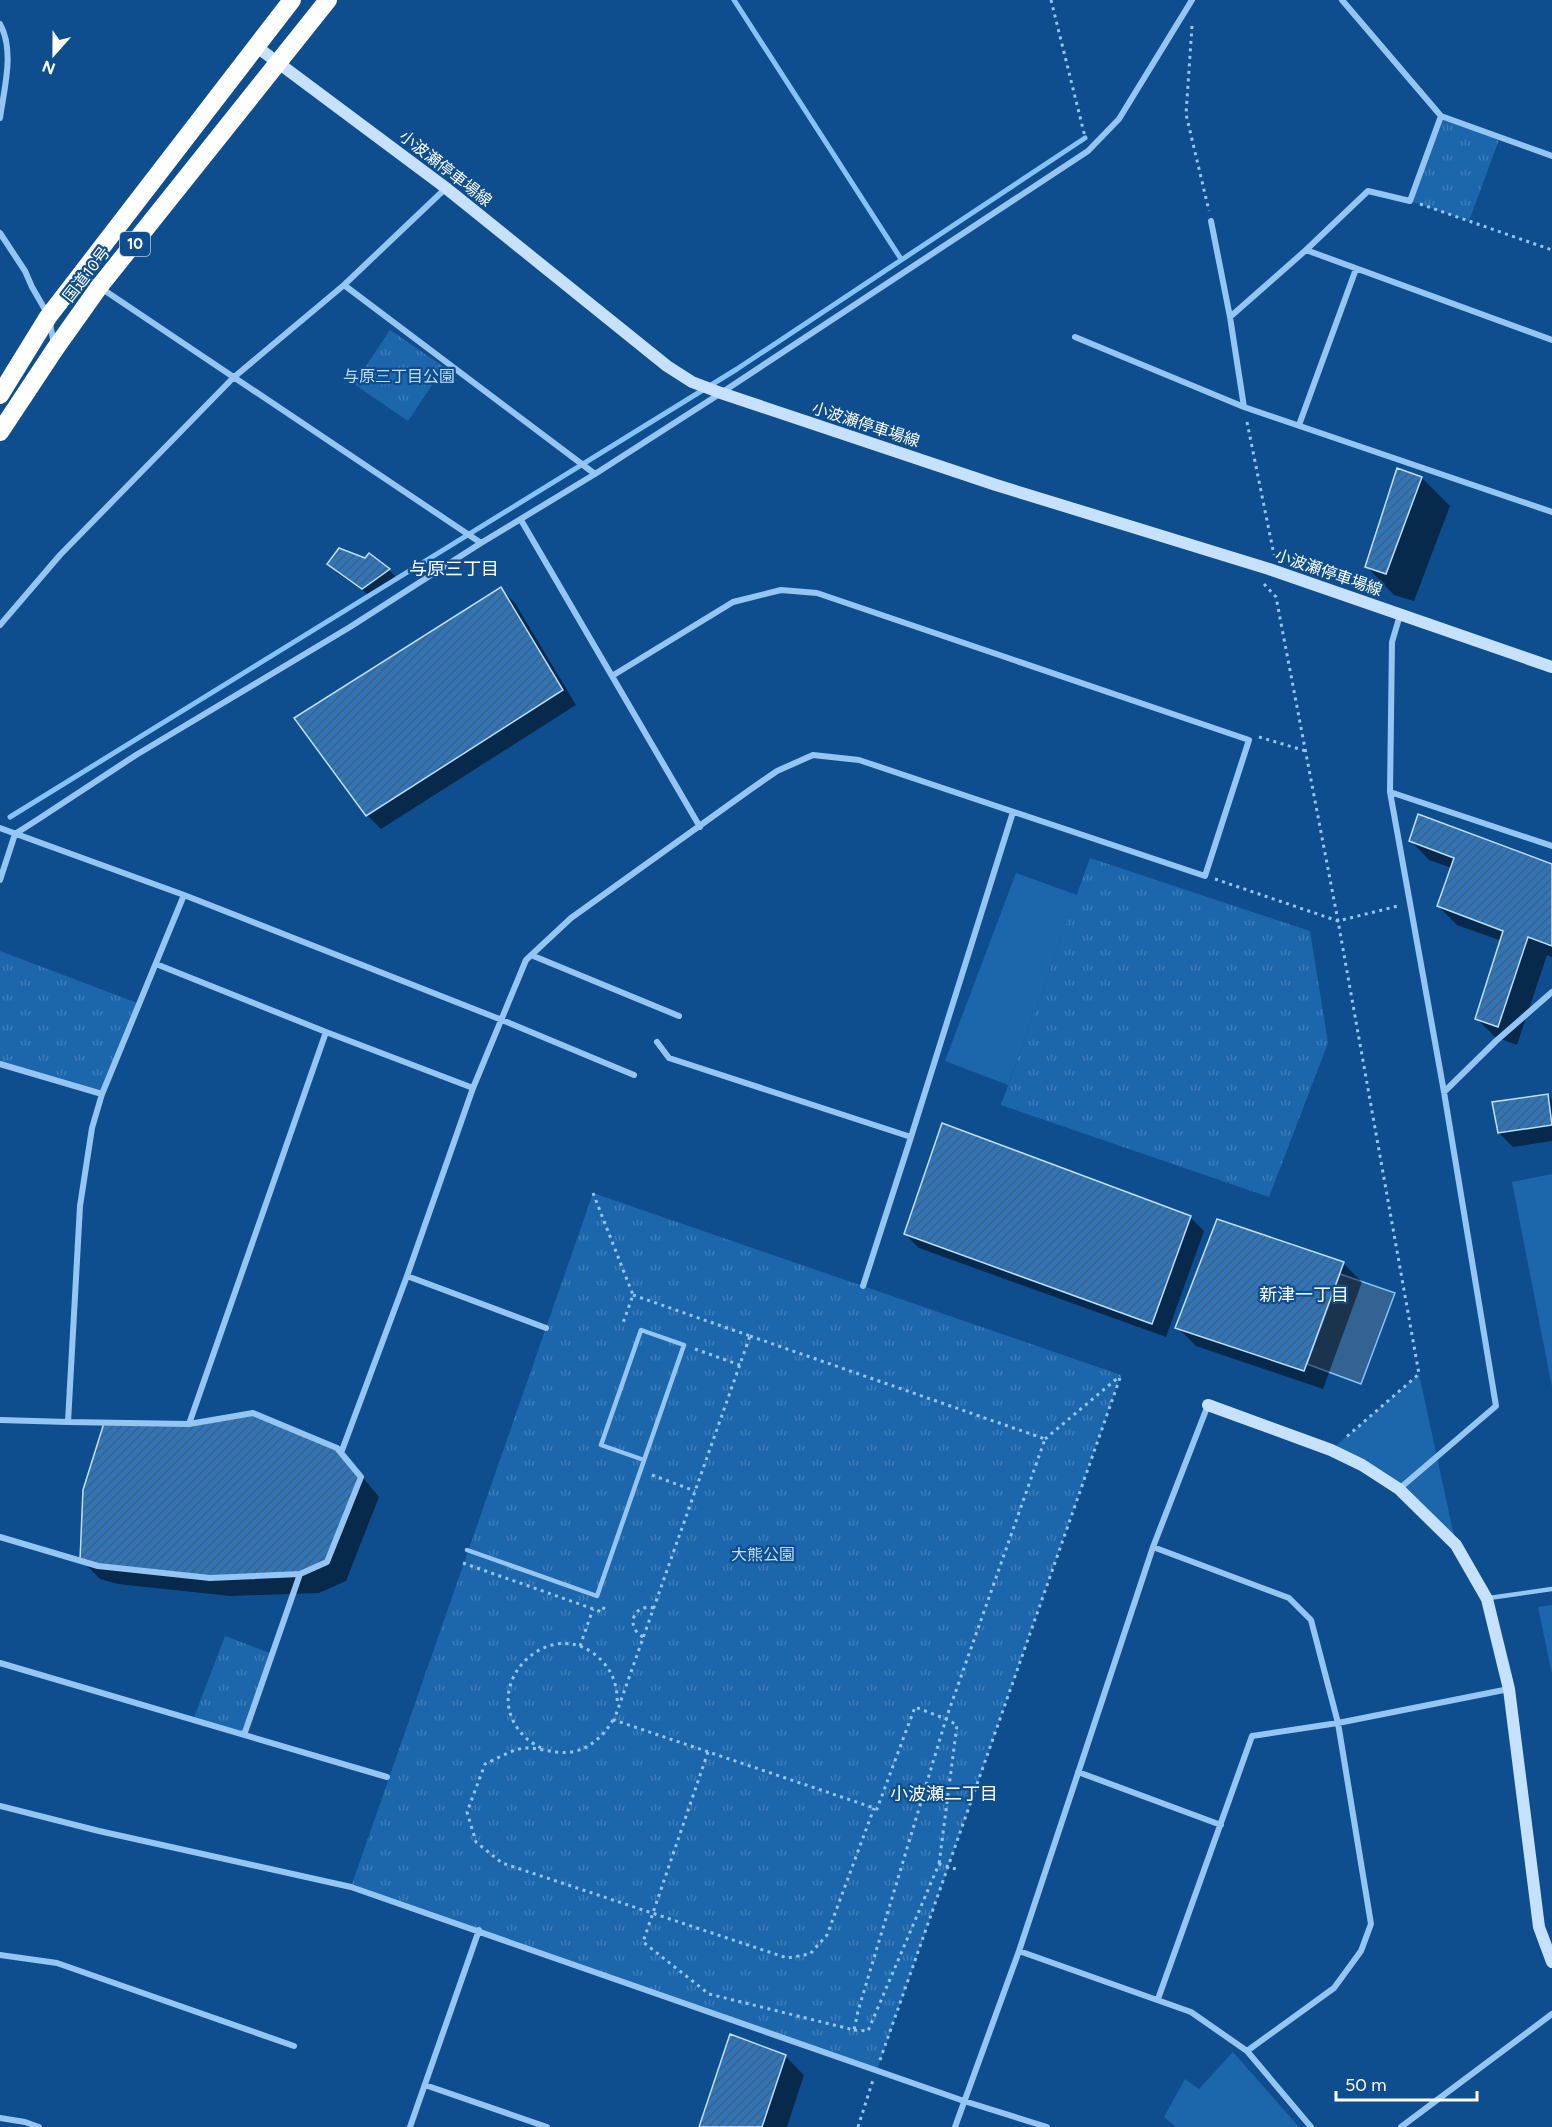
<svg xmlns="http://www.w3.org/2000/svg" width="1552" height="2127" font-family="Figtree,'Noto Sans JP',sans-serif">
<defs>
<pattern id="park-tufts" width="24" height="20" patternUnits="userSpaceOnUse" patternTransform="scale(1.5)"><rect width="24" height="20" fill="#1c66ac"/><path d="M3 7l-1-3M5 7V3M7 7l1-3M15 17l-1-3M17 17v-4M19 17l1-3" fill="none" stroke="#3e7db8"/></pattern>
<pattern id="building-hatch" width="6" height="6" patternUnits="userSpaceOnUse" patternTransform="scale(1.5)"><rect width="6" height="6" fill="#3275b6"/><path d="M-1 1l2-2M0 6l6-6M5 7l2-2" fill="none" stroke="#3f6081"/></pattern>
</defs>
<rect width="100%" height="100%" fill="#0e4e8e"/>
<!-- green -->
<path fill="#1c66ac" d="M1016 873 1077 895 1008 1085 945 1061Z
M1552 1174V1387L1512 1182Z
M1419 1374 1456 1545 1423 1511 1331 1450Z
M1552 1605V1674L1538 1607Z
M1233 2052 1299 2127H1176L1164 2117 1185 2079 1199 2089Z"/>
<!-- park -->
<path fill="url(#park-tufts)" d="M1441 116 1500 137 1469 221 1410 201Z
M390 330 444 367 408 421 354 384Z
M1090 858 1310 931 1328 1043 1269 1197 1001 1105Z
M0 951 140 1004 102 1094 0 1064Z
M593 1193 1121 1375 877 2070 351 1887Z
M225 1636 272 1654 244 1735 193 1720Z"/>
<!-- water -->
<path fill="#336392" stroke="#86c2f8" stroke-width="1.5" d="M1340 1274 1395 1293 1361 1384 1307 1364Z"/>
<!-- shadow -->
<path fill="#0007" d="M1422 478 1450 506 1414 601 1394 595 1366 566Z
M329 564 389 570 397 578 372 597 337 573Z
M501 589 515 603 576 705 381 829 367 815Z
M1411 841 1552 865V957L1547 955 1517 1045 1495 1037 1476 1018 1502 941 1457 925 1438 906 1452 868 1429 860Z
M1548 1095 1552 1100V1141L1513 1147 1499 1133Z
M1190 1217 1204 1231 1166 1337 919 1248 905 1234Z
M1343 1263 1362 1282 1323 1389 1196 1346 1177 1327Z
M355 1468 379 1497 346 1581 319 1593 230 1596 118 1584 100 1579 81 1560Z
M785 2056 804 2075 787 2127H701Z"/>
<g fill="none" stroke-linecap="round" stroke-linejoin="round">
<!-- stream -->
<path stroke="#86c2f8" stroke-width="5" d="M734 0 901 259
M10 817 737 369 1085 138"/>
</g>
<!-- building -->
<path fill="url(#building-hatch)" stroke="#bddffe" stroke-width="1.5" d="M1397 468 1422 477 1386 574 1365 567Z
M339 548 365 558 369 553 390 569 362 589 327 564Z
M501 587 563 690 366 816 294 718Z
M1418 814 1552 864V946L1528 937 1498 1027 1475 1019 1503 931 1437 906 1454 858 1409 841Z
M1548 1094 1552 1125 1498 1133 1492 1102Z
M942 1123 1191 1216 1152 1324 904 1234Z
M1217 1219 1344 1262 1304 1371 1175 1328Z
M253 1413 337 1448 361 1477 327 1562 300 1574 210 1578 98 1566 80 1560 83 1490 104 1423 189 1424Z
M730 2034 786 2055 762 2127H699Z"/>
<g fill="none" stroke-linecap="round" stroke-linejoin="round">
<!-- path -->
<path stroke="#95c6f3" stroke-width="3" stroke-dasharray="3 4.5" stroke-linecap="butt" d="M1051 0 1085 137
M1192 26 1186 114 1209 211
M1420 204 1552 250
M1247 422 1274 555
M1264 584 1276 597 1338 921 1419 1374 1344 1439
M1259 737 1306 751
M1215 879 1338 921 1398 906
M593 1193 633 1295 623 1323
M633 1295 750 1336
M750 1336 1045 1439 946 1719 915 1707 877 1809 614 1720Z
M695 1349 740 1365
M1045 1439 1120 1376
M652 1475 695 1491
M463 1563 602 1612 606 1603
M643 1637C625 1627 633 1603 654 1608
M580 1646 593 1609
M613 1720C601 1740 582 1756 556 1752 544 1751 532 1746 519 1749 508 1752 496 1759 485 1764L467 1812 476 1842 502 1863 787 1958 810 1954 827 1935 874 1808
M541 1748C536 1745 530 1742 526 1738 472 1687 553 1607 603 1662 614 1674 618 1689 617 1705
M708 1752 643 1942 709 1994 854 2030 858 2011 946 1719 957 1725 939 1864
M854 2030 868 2031 939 1864 959 1870
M880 2060 1121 1375
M858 2127 873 2080"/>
<!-- lane -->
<path stroke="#95c6f3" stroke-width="4.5" d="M467 1550 597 1596 684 1345 641 1330 601 1445 644 1460
M1489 1598 1552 1589"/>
<!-- street -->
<path stroke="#95c6f3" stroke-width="6" d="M1342 0 1441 116 1552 156
M0 24C15 51 4 89 0 118
M1211 221 1230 317 1244 407
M0 233 25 271 32 287 47 313
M1306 250 1552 340
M83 276 481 543
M344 285 595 474
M1230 317 1306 250 1368 191 1410 201 1441 116
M50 323 54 345
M1075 337 1244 407 1552 512
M1299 425 1356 269
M521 520 700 827
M0 625 60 555 233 378 344 285 446 188
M1390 792 1552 846
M0 828 184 895 502 1020 634 1075
M0 880 15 834 37 820 136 755 350 627 481 543 595 474 721 393 1088 151 1119 119 1192 0
M531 955 679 1016
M156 964 326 1032 473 1088
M657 1042 669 1058 911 1137
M0 1064 102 1094
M1444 1092 1496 1041 1552 992
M407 1276 546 1328
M863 1286 911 1137 1013 812
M0 1420 68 1422 80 1206 92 1128 102 1094 184 895
M68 1422 189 1424 253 1413 337 1448 361 1477 327 1562 300 1574 244 1735
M189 1424 326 1032
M341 1453 407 1276 473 1088 526 960 571 918 751 789 777 771 813 755 859 760 1205 876 1249 740 817 593 781 590 733 602 612 676
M1399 1489 1496 1406 1444 1092 1390 792 1392 642 1400 615
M0 1537 98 1566 210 1578 300 1574
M1153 1547 1289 1598 1311 1620 1338 1723 1371 1924 1361 1951 1334 1988 1247 2051
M0 1663 387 1777
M1078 1772 1221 1825
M0 1806 99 1831 351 1887 964 2101 1047 2127
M1019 1951 1191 2012 1247 2051 1311 2127
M0 1955 57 1963 294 2046
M1158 1999 1252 1736 1338 1723 1509 1689
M425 2085 547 2127
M0 2118 25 2122 39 2127
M410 2127 479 1930
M955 2127 1019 1951 1153 1547 1208 1405
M1401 2127 1552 2014"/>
<!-- secondary -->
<path stroke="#c5e1fd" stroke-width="12" d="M257 47 446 188 667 366 692 382 721 393 996 485 1269 569 1552 667
M1208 1405 1331 1450 1362 1465 1399 1489 1456 1545 1487 1599 1509 1689 1539 1927 1552 1962"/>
<!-- highway -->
<path stroke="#fff" stroke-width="18" d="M0 395 48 317 292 0
M0 432 55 349 99 287 328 0"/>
</g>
<g text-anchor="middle" stroke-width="4.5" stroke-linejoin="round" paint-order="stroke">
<!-- shield labels -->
<rect fill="#0e4e8e" stroke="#b7cadd" stroke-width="1.5" x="120" y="232" width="30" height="24" rx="4.5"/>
<g font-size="15" font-weight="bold" fill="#fff">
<text x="135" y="249">10</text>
</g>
<!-- street labels -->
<g font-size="16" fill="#fff" stroke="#0e4e8e">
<text transform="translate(446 168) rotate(38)" y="6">小波瀬停車場線</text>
<text transform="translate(86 274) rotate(-52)" y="6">国道10号</text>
<text transform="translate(866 424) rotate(18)" y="6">小波瀬停車場線</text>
<text transform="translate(1329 572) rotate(19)" y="6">小波瀬停車場線</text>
</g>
<!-- park labels -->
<g font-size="16" fill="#bddffe" stroke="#0e4e8e">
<text x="399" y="382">与原三丁目公園</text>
<text x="763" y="1560">大熊公園</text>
</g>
<!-- neighbourhood labels -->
<g font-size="18" fill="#fff" stroke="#0e4e8e">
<text x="454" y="575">与原三丁目</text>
<text x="1304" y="1301">新津一丁目</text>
<text x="944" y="1800">小波瀬二丁目</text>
</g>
</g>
<!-- north arrow -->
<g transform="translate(54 54) rotate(201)" stroke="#0e4e8e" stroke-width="4.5" paint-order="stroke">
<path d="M0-4.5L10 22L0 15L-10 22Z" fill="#ffffff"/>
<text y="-9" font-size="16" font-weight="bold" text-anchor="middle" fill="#ffffff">N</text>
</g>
<!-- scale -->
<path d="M1336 2091v9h141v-9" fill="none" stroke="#ffffff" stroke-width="3"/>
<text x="1345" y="2091" font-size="18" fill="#ffffff" stroke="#0e4e8e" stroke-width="4.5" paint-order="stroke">50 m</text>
</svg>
